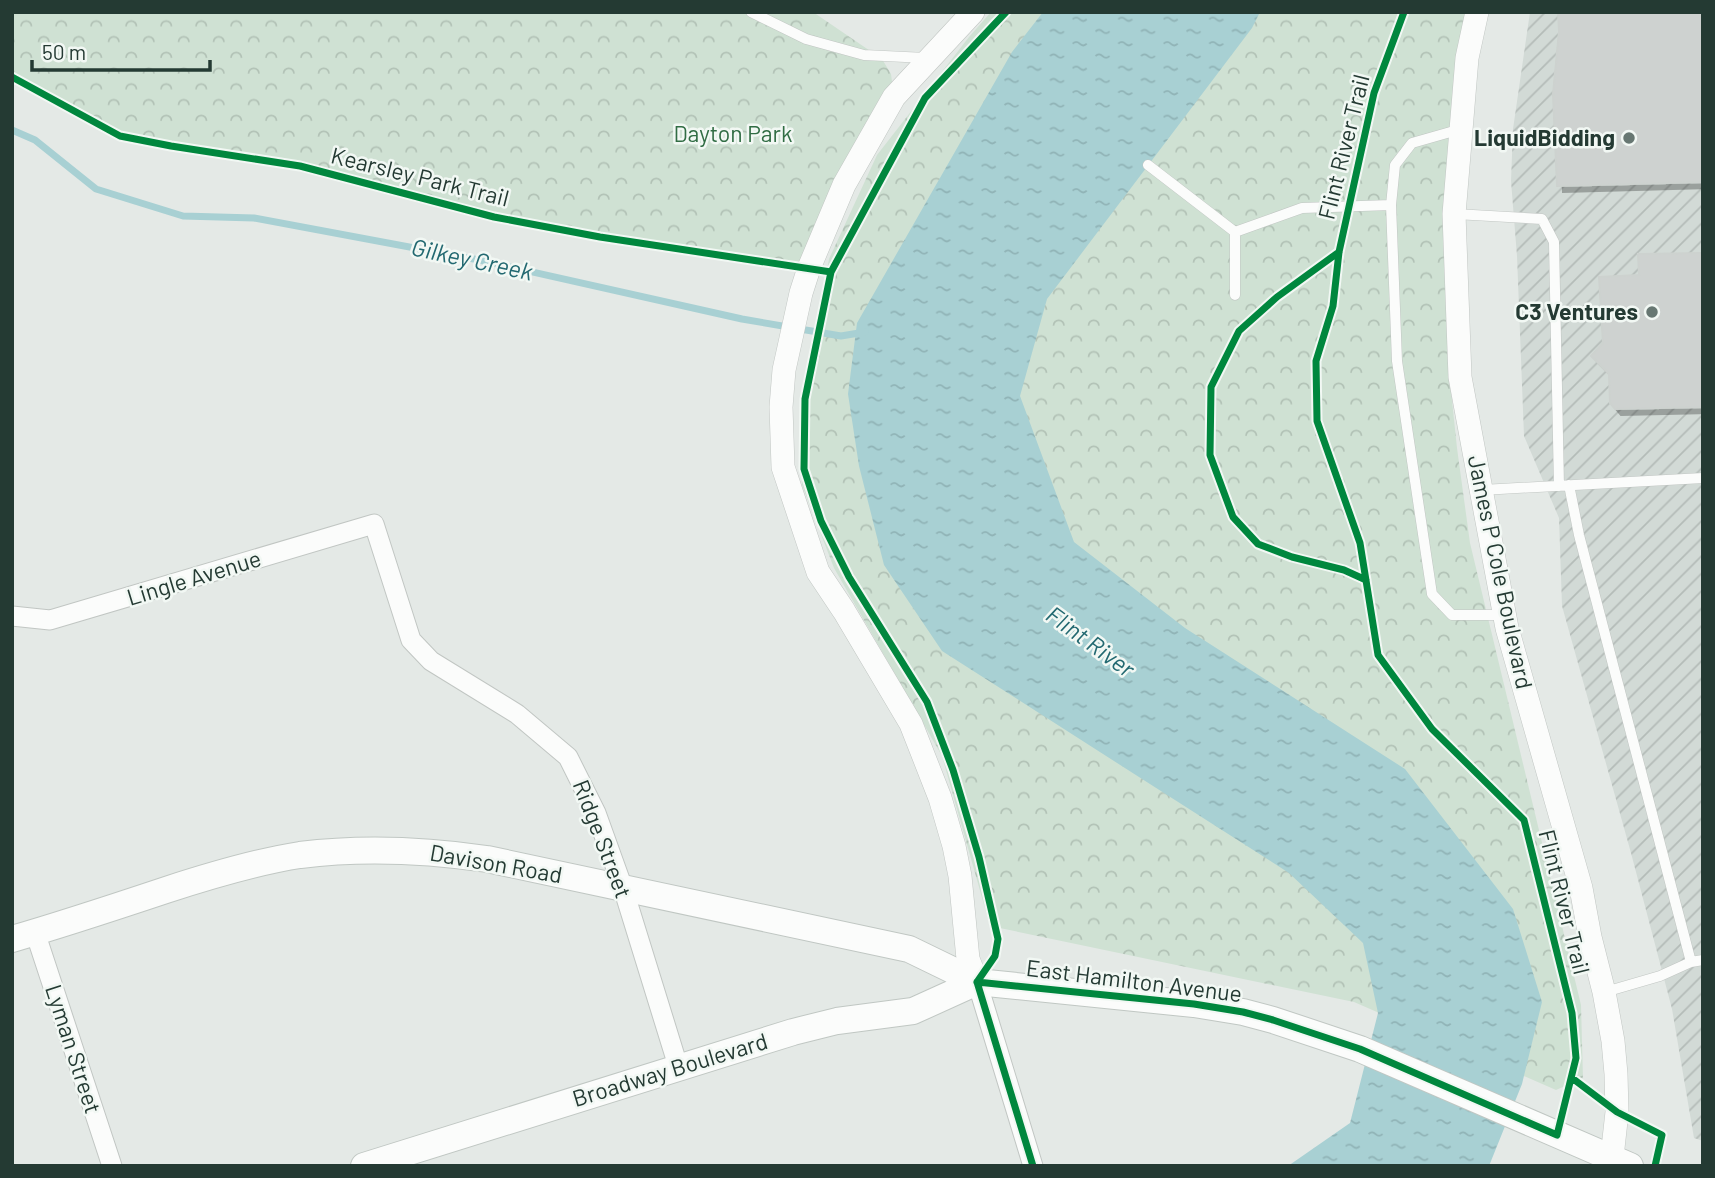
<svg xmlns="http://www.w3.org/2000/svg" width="1715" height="1178" font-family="Barlow,sans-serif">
<defs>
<pattern id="industrial-furrows" width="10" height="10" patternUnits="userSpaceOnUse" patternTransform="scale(1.75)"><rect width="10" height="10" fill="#d2dad6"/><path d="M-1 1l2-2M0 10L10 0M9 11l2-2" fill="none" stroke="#b4bcb8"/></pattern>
<pattern id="forest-crowns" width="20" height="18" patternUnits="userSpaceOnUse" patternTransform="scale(1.75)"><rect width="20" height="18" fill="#cfe1d3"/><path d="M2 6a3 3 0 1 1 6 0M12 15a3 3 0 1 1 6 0" fill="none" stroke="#b2c2b6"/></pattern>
<pattern id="water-ripples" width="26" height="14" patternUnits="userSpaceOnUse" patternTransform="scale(1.75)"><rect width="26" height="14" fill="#a8d0d3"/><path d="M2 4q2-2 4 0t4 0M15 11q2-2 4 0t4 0" fill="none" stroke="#90b3b6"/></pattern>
<filter id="shadow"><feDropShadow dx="6" dy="6" stdDeviation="0" flood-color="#0004"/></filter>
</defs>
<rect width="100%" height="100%" fill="#e4e9e6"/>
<!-- industrial -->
<path fill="url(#industrial-furrows)" d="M1530 12H1703V1141L1694 1138 1672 1009 1631 853 1562 606 1559 518 1524 436 1517 256 1511 181 1513 129Z"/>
<!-- forest -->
<path fill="url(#forest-crowns)" d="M12 12H813L882 59 891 74 894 97 809 268 600 237 494 217 300 166 171 146 120 136 12 77Z
M991 12H1467L1448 186 1446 301 1449 372 1457 448 1470 543 1581 1005 1583 1078 1556 1090 1354 1002 990 926 942 756 834 568 802 485 800 409 829 259 877 155 969 37Z"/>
<!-- water -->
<path fill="url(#water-ripples)" d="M1043 12H1260L1252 28 1047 299 1020 396 1074 542 1185 628 1405 769 1513 909 1542 1002 1522 1084 1489 1166H1288L1350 1123 1378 1013 1363 943 1289 873 942 651 884 565 859 466 848 394 857 323 1012 52Z"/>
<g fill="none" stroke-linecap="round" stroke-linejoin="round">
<!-- stream -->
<path stroke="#a8d0d3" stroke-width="7" d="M12 130 35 140 96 189 183 216 254 218 479 260 742 319 841 336 865 332"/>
</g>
<!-- building -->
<path fill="#ced2d0" stroke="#cdd2cf" stroke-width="2" filter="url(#shadow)" d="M1558 12H1703V182L1557 186 1553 94 1559 31Z
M1703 253V407L1615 409 1610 403 1609 374 1591 356 1603 343 1599 277 1639 275 1638 254Z"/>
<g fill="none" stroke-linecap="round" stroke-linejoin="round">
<!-- service casing -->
<g stroke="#c1c6c3" stroke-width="11">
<path id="service" d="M751 12 806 39 864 55 926 58
M1461 129 1412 143 1395 165 1391 205 1397 361 1432 594 1452 615H1505
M1148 165 1235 232 1302 208 1391 205
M1455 214 1542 219 1554 242 1559 486
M1235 295V232
M1569 485 1579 535 1691 962 1660 976 1605 992
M1482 490 1703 478
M1691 962 1703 960"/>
</g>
<!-- minor casing -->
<g stroke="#c1c6c3" stroke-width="21">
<path id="minor" d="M12 616 50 620 374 524 411 640 431 661 517 714 568 757 596 813 623 888 678 1066
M35 932 112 1166
M977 982 1033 1166"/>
</g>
<!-- tertiary casing -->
<g stroke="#c1c6c3" stroke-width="24">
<path id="tertiary" d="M973 12 894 97 844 185 809 268 801 293 784 370 781 407 783 467 818 572 844 611 911 724 940 798 954 846 960 876 968 959 977 982
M1477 12 1467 58 1454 214 1460 377 1507 628 1581 888 1590 937 1604 992 1613 1041 1616 1074 1617 1112 1611 1166"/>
</g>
<!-- secondary casing -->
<g stroke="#c0c7c3" stroke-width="28">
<path id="secondary" d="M12 939C64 924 115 907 166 890 209 876 255 862 300 855 364 847 425 850 487 859L909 949 977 982 1194 1004 1243 1012 1273 1020 1360 1049 1630 1166
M364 1166 793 1032 837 1021 913 1011 977 982"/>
</g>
<!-- service -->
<use href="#service" stroke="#fbfcfb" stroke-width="10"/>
<!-- minor -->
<use href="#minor" stroke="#fbfcfb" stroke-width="19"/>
<!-- tertiary -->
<use href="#tertiary" stroke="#fbfcfb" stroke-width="23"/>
<!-- secondary -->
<use href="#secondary" stroke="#fbfcfb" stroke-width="26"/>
<!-- cycleway casing -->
<g stroke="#f2f8f4" stroke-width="11">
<path id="cycleway" d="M12 77 120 136 171 146 300 166 494 217 600 237 831 272
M1339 252 1277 297 1239 331 1211 387 1210 455 1233 517 1258 544 1292 557 1344 570 1366 580
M977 982 1194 1004 1243 1012 1273 1020 1360 1049 1557 1135 1576 1058 1572 1013 1524 820 1432 729 1378 655 1360 543 1317 421 1316 361 1333 306 1339 252 1374 93 1404 12
M977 982 995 956 998 939 979 857 953 770 927 702 849 577 821 521 804 469 805 399 831 272 925 98 1006 12
M977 982 1033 1166
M1572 1078 1617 1112 1662 1135 1655 1166"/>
</g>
<!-- cycleway -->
<use href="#cycleway" stroke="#00873e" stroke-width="7"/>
</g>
<!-- markers -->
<g fill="#677772" stroke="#f2f8f4" stroke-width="2.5">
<circle cx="1629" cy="138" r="7"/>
<circle cx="1652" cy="312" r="7"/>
</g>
<g text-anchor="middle" stroke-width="5" stroke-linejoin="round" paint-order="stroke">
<!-- park labels -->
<g font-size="23" fill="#316d44" stroke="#f2f8f4">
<text x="733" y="142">Dayton Park</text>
</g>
<!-- poi labels -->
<g font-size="23" font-weight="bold" fill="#243a33" stroke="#f2f8f4" text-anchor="end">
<text x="1615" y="146">LiquidBidding</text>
<text x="1638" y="320">C3 Ventures</text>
</g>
<!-- street labels -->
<g font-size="23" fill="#243a33" stroke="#f2f8f4">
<text transform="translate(1344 147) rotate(-76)" y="8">Flint River Trail</text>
<text transform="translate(420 177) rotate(14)" y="8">Kearsley Park Trail</text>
<text transform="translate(1500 572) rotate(78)" y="8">James P Cole Boulevard</text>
<text transform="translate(194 578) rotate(-17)" y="8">Lingle Avenue</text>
<text transform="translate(602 839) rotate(69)" y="8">Ridge Street</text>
<text transform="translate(496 864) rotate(10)" y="8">Davison Road</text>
<text transform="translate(1564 902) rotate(76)" y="8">Flint River Trail</text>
<text transform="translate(1134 981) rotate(7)" y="8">East Hamilton Avenue</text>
<text transform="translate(73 1049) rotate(72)" y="8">Lyman Street</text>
<text transform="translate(670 1070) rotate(-17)" y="8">Broadway Boulevard</text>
</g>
<!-- water labels -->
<g font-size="24" font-style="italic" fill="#236971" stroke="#f2f8f4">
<text transform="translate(472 260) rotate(12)" y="8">Gilkey Creek</text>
<text transform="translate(1090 642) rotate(36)" y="8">Flint River</text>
</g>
</g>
<!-- border -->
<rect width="1715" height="1178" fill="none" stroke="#243a33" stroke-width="28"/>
<!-- scale -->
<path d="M32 60v10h178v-10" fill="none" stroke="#243a33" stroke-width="3.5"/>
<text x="42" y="60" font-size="21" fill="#243a33" stroke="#f2f8f4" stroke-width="5" paint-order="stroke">50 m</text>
</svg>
